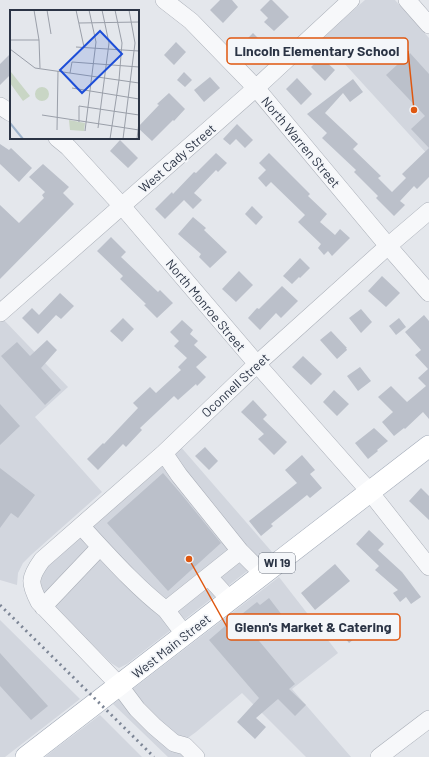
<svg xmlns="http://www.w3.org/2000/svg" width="429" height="757" font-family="Barlow,sans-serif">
<rect width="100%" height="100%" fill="#e4e7ec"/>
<!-- built -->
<path fill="#d2d6de" d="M365 0H395L429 38V156L321 38Z
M3 319 68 387 35 417 102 492 31 555 23 563 18 573 17 585 0 580V322Z
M180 446 272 552 127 664 119 668 111 663 39 592 38 572Z
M279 577 338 653 292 689 351 757H306L242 693 196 732 185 740 203 757H168L113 704Z
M0 620 80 699 5 757H0Z
M100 715 142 757H45L55 749Z"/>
<!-- building -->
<path fill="#bbc0ca" d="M220 0H232L238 7 223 23 210 10Z
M270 0H272L289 17 274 31 264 22 268 18 260 10Z
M253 33 265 45 253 57 241 45Z
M176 42 186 52 174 65 164 55Z
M11 53V74L0 85V64Z
M410 53 429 74V177L417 189 414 186 400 201 405 205 394 216 376 198 378 196 354 172 356 170 322 138 327 133 307 114 353 79 363 92 350 102 343 93 325 113 358 144 353 149 381 176 378 178 392 192 406 178 402 174 429 148 411 129 425 116 386 75Z
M321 57 335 70 325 81 311 67Z
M184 72 192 80 185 87 177 80Z
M210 77 220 88 204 102 194 90Z
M297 78 312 94 301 105 286 89Z
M169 93 185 109 174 121 173 120 152 141 138 128V127L159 105 157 104Z
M237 124 253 140 245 148 236 139 230 145 223 139Z
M120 140 138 158 128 168 110 151Z
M0 144 9 150 11 148 32 168 19 182 0 164Z
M216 153 227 163 218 172 216 170 194 193 202 200 193 209 184 200 165 219 155 209 172 192 173 194 194 172 196 173Z
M269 153 310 194 308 196 327 214 320 222 335 235 340 229 350 238 332 256 328 251 324 255 318 248 321 244 298 222 305 215 271 182 266 187 258 178 266 170 259 163Z
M43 164 69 187 63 193 74 204 0 279V205L19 223 44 198 42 195 45 192 29 177Z
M252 206 263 217 256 225 245 214Z
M193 217 206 228 204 230 227 252 210 268 199 257 201 254 178 234Z
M111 237 126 252 121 257 158 292 160 290 173 303 157 318 144 305 146 304 120 279 123 276 97 251Z
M300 258 310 268 300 278 299 277 292 284 283 276Z
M239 271 253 285 236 302 222 289Z
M382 276 400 293 386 307 368 291Z
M282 286 298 301 281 318 276 313 260 330 248 318 257 308 259 309Z
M60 293 74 306 61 319 56 315 38 334 22 318 32 308 39 315Z
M361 309 372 322 361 333 349 318Z
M424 315 429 321V419L423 412 405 429 404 428 394 436 382 422 393 412 378 397 391 386 407 402 426 386 418 378 428 369 415 355 421 350 405 332Z
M123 318 134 329 122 342 110 331Z
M399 318 406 327 396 335 389 326Z
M182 320 193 330 190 334 198 341 194 345 207 357 196 367 206 377 197 386 196 384 178 400 174 396 140 428 142 430 126 447 123 444 98 470 87 459 103 443 104 444 138 408 133 403 150 387 156 393 181 370 178 367 187 358 174 346 179 341 170 332Z
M331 331 347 348H346L347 350 337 359 320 340Z
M47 340 57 350 41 368 61 390 45 405 1 356 17 342 30 356Z
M303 356 322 374 311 385 292 367Z
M360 367 371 381 358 391 347 376Z
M334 390 349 404 337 416 323 402Z
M253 400 267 415 263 419 287 442 274 455 258 439 264 434 241 412Z
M0 404 20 426 0 445Z
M374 428 388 441 377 450 378 451 368 459 355 443Z
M205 447 218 461 209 470 195 456Z
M302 455 315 470 310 474 322 488 310 498 307 495 271 524 273 526 261 536 249 521 297 483 285 470Z
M0 468 35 495 18 518 11 513 0 528Z
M163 473 182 495 221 543 168 591 107 523Z
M421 488 429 496V520L409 501Z
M369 530 384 544 378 550 402 572 421 597 411 604 406 597 400 602 393 593 398 590 375 570 379 566 356 544Z
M335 564 350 581 315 610 301 593Z
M269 598 282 615 255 636 295 684 289 689 306 705 295 716 278 699 256 718 266 727 255 739 237 722 259 698 209 640 231 621 232 622 257 602 260 605Z
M355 622 363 632 349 643 341 633Z
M0 653 48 706 31 720 0 686Z"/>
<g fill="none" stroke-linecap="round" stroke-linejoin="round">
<!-- minor casing -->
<g stroke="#a9aeb7" stroke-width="18">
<path id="minor" d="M164 0 191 21 256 88 388 246 429 293
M407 0 429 25
M0 106 11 113
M57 138 68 147 122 206 257 364 370 492 429 567
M0 313 256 88 351 0
M164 453 179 475 240 551
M81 526C108 555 135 586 166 610
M209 577 230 600
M43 607 100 547
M185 635 166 610 240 551 263 574
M196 757 185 746 174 743 154 726 137 709 119 685 39 602C29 583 29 578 42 560L164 453 257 364 388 246 429 211
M379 757 429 719"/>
</g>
<!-- major casing -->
<g stroke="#a3abb8" stroke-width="22">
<path id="major" d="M26 757 429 446"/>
</g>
<!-- minor -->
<use href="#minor" stroke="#f7f8fa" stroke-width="17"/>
<!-- major -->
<use href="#major" stroke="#fff" stroke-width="21"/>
<!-- rail -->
<path stroke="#7d8696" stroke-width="3" stroke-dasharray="2 4" stroke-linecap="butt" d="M0 605 154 757"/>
</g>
<g text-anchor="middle" stroke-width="4" stroke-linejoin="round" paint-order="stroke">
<!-- shield labels -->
<rect fill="#f4f6f9" stroke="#676e7b" stroke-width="1" x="259" y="553" width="36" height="20" rx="3"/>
<g font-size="12" font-weight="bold" fill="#2b3445">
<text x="277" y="567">WI 19</text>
</g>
<!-- street labels -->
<g font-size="13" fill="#2b3445" stroke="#f4f6f9">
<text transform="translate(301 142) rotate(50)" y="5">North Warren Street</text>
<text transform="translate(177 158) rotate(-41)" y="5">West Cady Street</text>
<text transform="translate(206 305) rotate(50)" y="5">North Monroe Street</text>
<text transform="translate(235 385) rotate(-43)" y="5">Oconnell Street</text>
<text transform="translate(171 646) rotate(-38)" y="5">West Main Street</text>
</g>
</g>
<!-- overview -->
<g transform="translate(10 10)">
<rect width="129" height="129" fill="#e4e7ec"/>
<path d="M1 62 20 86 13 91 0 73ZM25 84a7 7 0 1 1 14 0a7 7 0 1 1-14 0ZM59 110 75 113 74 121 60 120Z" fill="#c9d6c5"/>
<path fill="none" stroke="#9fb4cc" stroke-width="2" d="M0 113 13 129"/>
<path fill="none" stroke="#9a9fa9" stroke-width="1" d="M24 0 29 30 30 58M37 0 41 24M66 0 74 37M105 0 112 33 109 70M69 13 129 12M0 30H29M66 37 129 41M0 39 25 58 129 73M60 63 62 52 129 57M62 78 129 89M32 105 129 120M69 112V96L129 105M88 118 99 33 92 0M47 120 48 61M75 121 86 32 79 0M100 129 109 70M113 129 125 33 119 0M127 129 129 112"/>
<path fill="#1d4ed8" fill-opacity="0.15" stroke="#1d4ed8" stroke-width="2" d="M90 21 112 44 72 83 50 60Z"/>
<rect width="129" height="129" fill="none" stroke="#2b3445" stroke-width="2"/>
</g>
<!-- callouts -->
<path fill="none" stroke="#df570f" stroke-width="1.5" d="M414 110L408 51M189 559L227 627"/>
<g fill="#df570f" stroke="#f4f6f9" stroke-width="1.5">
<circle cx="414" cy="110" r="4"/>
<circle cx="189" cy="559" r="4"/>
</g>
<g fill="#f4f6f9" stroke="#df570f" stroke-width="1.5">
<rect x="227" y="38" width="181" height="26" rx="4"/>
<rect x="227" y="614" width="173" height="26" rx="4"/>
</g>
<g font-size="14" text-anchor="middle" font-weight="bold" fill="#2b3445">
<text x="317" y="56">Lincoln Elementary School</text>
<text x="313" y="632">Glenn's Market &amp; Catering</text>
</g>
</svg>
